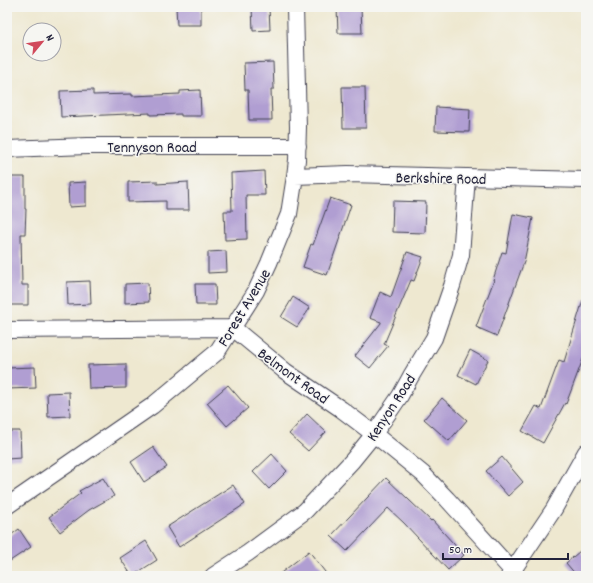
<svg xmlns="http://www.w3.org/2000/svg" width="593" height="583" font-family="Dekko,sans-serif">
<rect width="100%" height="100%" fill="#f6f6f2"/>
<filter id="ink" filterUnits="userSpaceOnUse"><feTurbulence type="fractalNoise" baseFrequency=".025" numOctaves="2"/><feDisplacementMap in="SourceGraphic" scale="8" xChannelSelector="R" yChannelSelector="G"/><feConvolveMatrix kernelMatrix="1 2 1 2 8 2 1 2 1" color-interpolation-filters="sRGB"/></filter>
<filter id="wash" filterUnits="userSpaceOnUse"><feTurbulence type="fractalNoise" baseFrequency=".012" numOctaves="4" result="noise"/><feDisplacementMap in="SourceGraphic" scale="16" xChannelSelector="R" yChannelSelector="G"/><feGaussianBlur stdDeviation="0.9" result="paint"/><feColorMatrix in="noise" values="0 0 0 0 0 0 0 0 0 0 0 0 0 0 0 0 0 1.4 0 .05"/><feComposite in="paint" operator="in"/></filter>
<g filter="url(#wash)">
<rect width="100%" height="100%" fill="#eee8d0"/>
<g id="blocks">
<!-- building -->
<path fill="#b09ed2" d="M176 7H201V25H177Z
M252 7H269L270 30 253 31Z
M337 7H361L362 33H338Z
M273 62 274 89H271L272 120H249L248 90H245L244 63Z
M342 87H365L366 128H343Z
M93 90V95L132 94V96L180 94V91L200 90 201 116H181V114L150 115V113L61 117 60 91Z
M436 107 470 109 469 132 435 131Z
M264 171 265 195H246L247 239 225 240 224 211H232L231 173Z
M7 177H25V209H26L25 234H21L22 285H28V305H7Z
M157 181V184L188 182 189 210H166V201L128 202V182Z
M86 182V206L69 207 68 183Z
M330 198 351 205 327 275 303 267 311 244 313 245Z
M393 201 426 202 425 233 392 232Z
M513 214 533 218 524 262 497 336 476 327 494 280H493L502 252 506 253Z
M226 251 227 272 208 273V252Z
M407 252 423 257 414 281 411 280 384 344 388 346 370 368 355 356 381 323V322L370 318 380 292 391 297Z
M90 281 91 304 68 305 67 282Z
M148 283 149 302 125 303V284Z
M195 284H215L216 305H196Z
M293 297 310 308 297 327 281 317Z
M583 300 586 301V351L566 404 565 403 543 443 522 431 536 406 541 409 559 360 564 362Z
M470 350 488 360 476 384 458 375Z
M126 364V388L89 389 88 365Z
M35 367 36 388 7 389V368Z
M228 385 248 408 227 426 207 403Z
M69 392 70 416 48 417 47 393Z
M442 398 467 420 449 441 424 419Z
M307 414 326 432 308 451 289 434Z
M7 431H20L21 458 7 459Z
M153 447 167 467 144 482 131 462Z
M272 454 287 471 269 489 253 472Z
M502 457 523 482 508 496 486 471Z
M103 478 114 496 89 510 60 532 49 517 81 493 79 491Z
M386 478 431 521 432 520 464 555 448 570 404 523 388 508 347 551 331 536Z
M233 485 245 504 179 547 167 527Z
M19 529 31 547 7 563V538Z
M146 541 157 560 132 576 120 558Z
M309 551 328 576H277Z
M580 551 586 557V576H577L566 563Z"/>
</g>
</g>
<g filter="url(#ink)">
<use href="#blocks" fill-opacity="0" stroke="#414051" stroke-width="1"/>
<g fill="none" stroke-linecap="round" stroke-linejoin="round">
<!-- minor casing -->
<g stroke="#414051" stroke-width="18">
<path id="minor" d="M7 149 87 146H298
M295 176 348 174 586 180
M7 330 233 328 285 371 341 409 374 434 423 474 447 499 517 576
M7 506 152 406 217 352 256 291 269 263 289 214 295 176 297 160 298 127 295 7
M213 576 248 553 305 511 352 461 374 434 400 396 411 376 434 338 452 286 461 255 467 177
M509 576 554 509 586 452"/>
</g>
<!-- minor -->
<use href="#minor" stroke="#fff" stroke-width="16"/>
</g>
</g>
<g text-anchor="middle" stroke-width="3" stroke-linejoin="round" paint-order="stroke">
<!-- street labels -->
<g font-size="16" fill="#22223b" stroke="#f6f6f2">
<text x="152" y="152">Tennyson Road</text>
<text transform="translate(441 177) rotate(1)" y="6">Berkshire Road</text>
<text transform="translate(243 307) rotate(-59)" y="6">Forest Avenue</text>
<text transform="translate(294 375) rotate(36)" y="6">Belmont Road</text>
<text transform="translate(390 407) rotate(-57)" y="6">Kenyon Road</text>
</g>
</g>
<!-- margin -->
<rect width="593" height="583" fill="none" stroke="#f6f6f2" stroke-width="24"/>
<!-- north arrow -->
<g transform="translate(42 42) rotate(61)"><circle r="19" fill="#f6f6f2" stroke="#a1a1a9"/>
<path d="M0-3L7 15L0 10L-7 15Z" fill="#d1495b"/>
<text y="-6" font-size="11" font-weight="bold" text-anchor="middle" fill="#22223b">N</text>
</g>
<!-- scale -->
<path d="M443 553v6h125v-6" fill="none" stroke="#22223b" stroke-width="2"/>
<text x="449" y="553" font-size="12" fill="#22223b" stroke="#f6f6f2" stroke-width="3" paint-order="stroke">50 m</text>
</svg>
